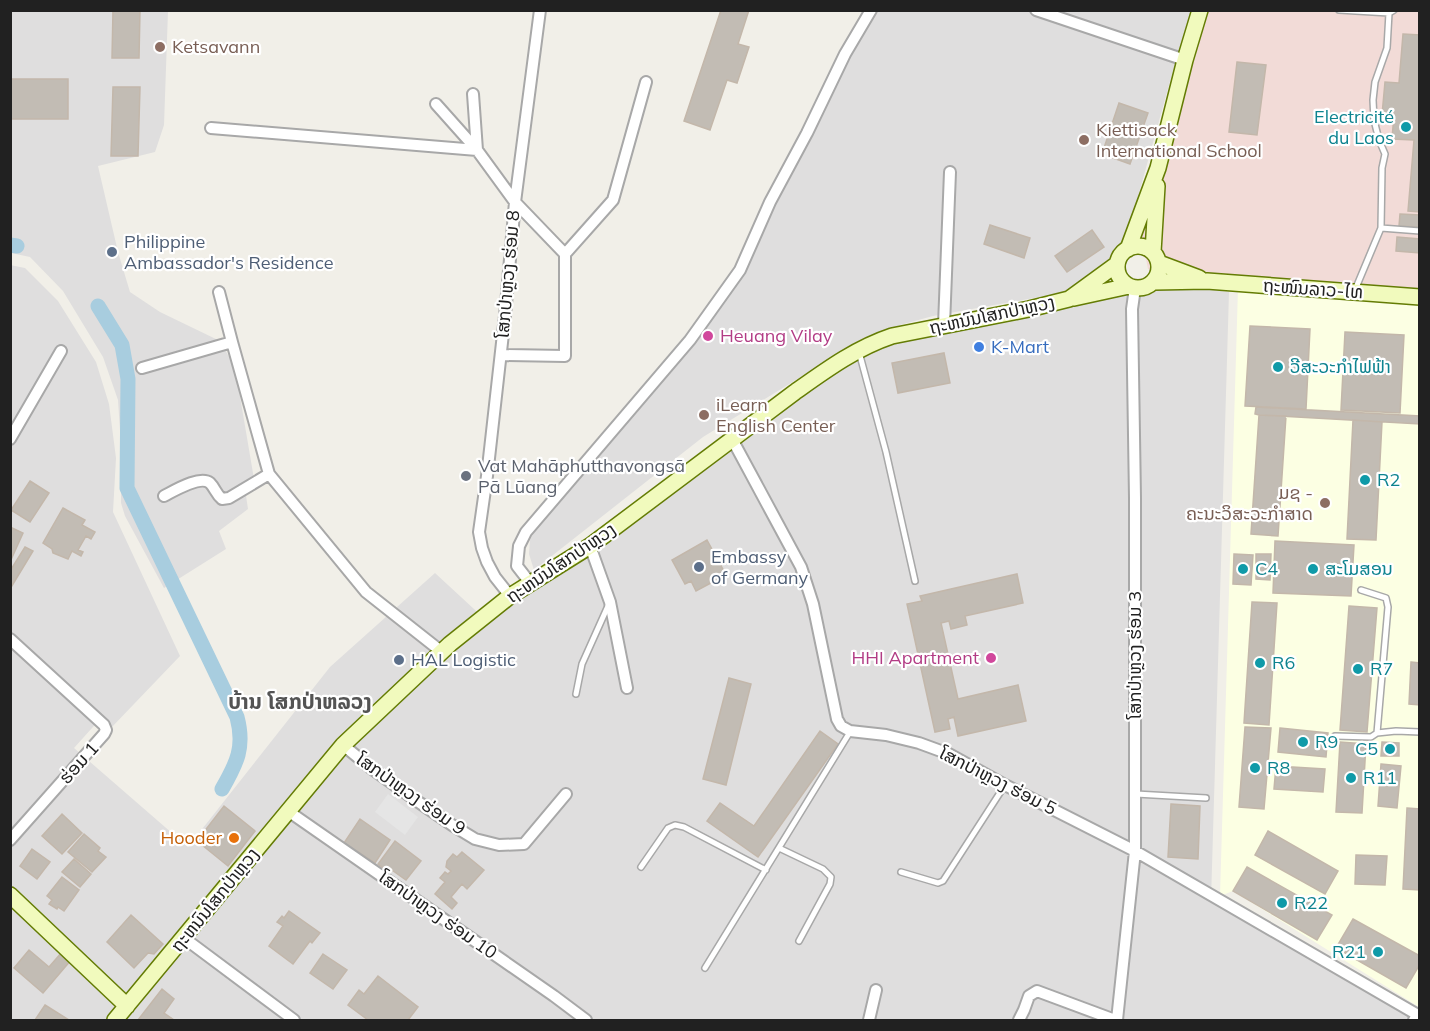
<svg xmlns="http://www.w3.org/2000/svg" width="1430" height="1031" font-family="Mulish,'Noto Sans Lao',sans-serif">
<rect width="100%" height="100%" fill="#f1efe8"/>
<!-- residential -->
<path fill="#dfdede" d="M11 11H168L164 125 155 152 98 166 118 252 130 292 160 312 220 341 235 367 254 479 245 489 248 509 219 531 226 549 164 588 125 516 121 503V445L118 400 103 357 63 291 30 257 11 253Z
M875 11H1192L1174 67 1124 247 1114 253 1108 261 1106 272 1062 293 933 316 900 325 833 357 703 437 534 570 529 554 530 540 539 522 673 357 741 267 800 139Z
M10 265 25 268 58 301 96 362 109 404 116 458 113 512 180 656 111 728 101 718 74 748 188 847 330 667 435 573 487 621 596 535 862 354 925 329 1065 305 1113 282 1124 287H1137L1147 281 1229 292 1211 901 1412 1016 1408 1020H123L127 1006 115 1020H11Z"/>
<!-- commercial -->
<path fill="#f2dbd7" d="M1204 11H1419V292L1234 280 1148 269 1146 259 1135 249Z"/>
<!-- education -->
<path fill="#fcffe3" d="M1238 288 1419 302V1007L1233 891 1220 896Z"/>
<!-- parking -->
<path fill="#e5e5e5" d="M388 794 418 817 405 835 375 812Z"/>
<g fill="none" stroke-linecap="round" stroke-linejoin="round">
<!-- canal -->
<path stroke="#a8cddf" stroke-width="15" d="M10 245 17 246
M98 306 122 345 128 379 127 488 237 717C245 747 237 763 222 789"/>
</g>
<!-- building -->
<path fill="#c2bcb4" stroke="#c3b7aa" stroke-width="1.5" d="M113 10H140L139 58H112Z
M721 10H749L738 44 749 47 737 83 727 80 710 130 684 121Z
M1403 34 1420 35V212L1408 211 1414 140 1392 139 1394 115H1382L1385 82 1399 83Z
M1237 62 1266 65 1257 135 1229 132Z
M10 79H68V119H10Z
M113 87H140L138 156H111Z
M1119 103 1148 113 1130 164 1102 154Z
M1400 214 1420 215V227L1399 226Z
M990 225 1030 238 1024 258 984 244Z
M1092 230 1104 247 1067 272 1055 256Z
M1397 237 1420 239V253L1396 251Z
M1250 326 1310 329 1306 409 1245 406Z
M1345 332 1404 335 1400 413 1341 410Z
M944 353 950 383 898 393 892 363Z
M1256 407 1420 416V424L1259 415 1255 414Z
M1259 415 1286 416 1278 536 1251 534Z
M1353 420 1382 422 1376 540 1347 539Z
M30 481 49 493 30 522 11 510Z
M63 508 85 520 82 525 95 532 91 539 86 536 78 550 83 552 81 556 72 551 68 559 53 553 52 549 43 543Z
M10 527 23 533 10 562Z
M707 540 726 575 696 591 691 581 685 584 672 560Z
M1275 541 1354 545 1351 596 1273 593Z
M25 547 33 551 10 589V571Z
M1234 554 1253 555 1251 585 1233 584Z
M1256 554H1271L1270 580 1256 579Z
M1017 574 1023 603 965 616 967 625 951 629 949 621 941 623 958 699 1018 685 1026 721 958 736 954 717 948 719 950 729 935 732 907 604 922 601 920 596Z
M1252 602 1277 603 1269 725 1244 723Z
M1349 606 1377 608 1367 732 1340 730Z
M1411 662 1420 663V705L1409 704Z
M729 678 751 684 726 785 703 779Z
M1245 727 1271 728 1264 809 1239 807Z
M1280 728 1328 733 1326 757 1278 752Z
M820 731 838 744 758 857 707 821 720 803 754 826Z
M1340 742 1366 744 1362 813 1336 812Z
M1382 742 1399 743V756H1381Z
M1381 764 1401 766 1397 808 1378 806Z
M1276 766 1325 769 1323 792 1274 789Z
M1171 804 1200 806 1198 859 1168 857Z
M224 806 255 831 228 866 197 841Z
M1407 808 1420 809V890L1403 889Z
M62 814 82 833 62 854 42 836Z
M360 819 390 840 375 863 344 843Z
M1268 831 1338 871 1325 894 1255 855Z
M84 834 100 848 98 851 106 857 92 872 68 852Z
M395 841 421 861 406 880 389 868 387 871 378 864Z
M32 849 50 862 37 879 20 866Z
M462 852 484 870 467 889 462 884 451 897 457 903 452 909 435 894 445 882 440 878 445 872 448 874 451 871 446 867 447 861 453 854 457 857Z
M1356 855 1387 856 1385 885 1355 884Z
M74 859 91 874 80 887 62 872Z
M1247 867 1332 915 1317 940 1233 891Z
M62 877 79 890 64 911 58 907 57 909 49 904 52 900 47 896Z
M289 911 320 933 312 943 310 941 293 964 269 946 283 926 277 922 282 916 284 918Z
M131 915 163 944 154 954 148 953 134 968 107 942Z
M1353 919 1420 956V964L1406 988 1336 948Z
M29 950 49 967 62 952 71 960 43 993 14 968Z
M323 954 347 970 333 989 310 973Z
M378 976 418 1007 408 1020H368L348 1005 359 990 364 994Z
M162 989 174 999 164 1013 174 1020H138Z
M45 1005 69 1020H35Z"/>
<g fill="none" stroke-linecap="round" stroke-linejoin="round">
<!-- lane casing -->
<g stroke="#a8a8a8" stroke-width="8">
<path id="lane" d="M1339 10 1389 13 1394 10
M1389 13 1387 48 1375 82 1373 100 1374 120 1379 140 1385 154 1382 168 1381 228 1420 231
M1355 290 1381 228
M859 352 886 452 915 581
M1361 590 1386 598 1388 607 1377 733
M576 694 582 664 608 606
M1335 736 1371 737 1377 733 1396 731 1420 732
M1136 794 1206 798
M779 848 823 869 831 877 830 884 799 941
M641 867 668 828 675 825 684 827 766 870
M901 872 938 883 943 881 1005 785
M705 968 850 732"/>
</g>
<!-- street casing -->
<g stroke="#a8a8a8" stroke-width="14">
<path id="street" d="M1036 10 1185 60
M473 94 477 150
M436 104 477 150
M211 128 477 150 515 202 505 316 487 476 479 532 482 548 487 562 495 577 510 596
M565 254 613 200 646 82
M219 292 232 342 269 474 366 592 442 652
M944 325 950 172
M501 355 565 356V254L515 202 540 10
M142 368 232 342
M10 439 61 351
M732 439 801 567 813 604 837 719 841 726 850 731 886 735 919 743 949 754 1005 785 1135 851 1418 1015 1414 1020
M164 496C174 491 200 475 210 483 215 488 216 494 222 499L229 498 269 474
M590 546 610 602 627 688
M531 584 517 566 519 546 526 532 690 340 740 270 770 202 807 133 845 54 871 10
M10 639 104 725 106 730 104 734 10 840
M343 745 371 768 417 801 452 825 475 839 499 845 524 844 566 794
M288 811 554 996 586 1020
M184 938 294 1020
M869 1020 876 990
M1019 1020 1024 1010 1029 996 1037 991 1115 1020
M1117 1020 1135 851V498L1132 309 1135 288"/>
</g>
<!-- secondary casing -->
<g stroke="#647c04" stroke-width="18">
<path id="secondary" d="M1117 267a21 21 0 1 1 42 0a21 21 0 1 1-42 0Z
M1128 249 1158 168 1185 60 1200 10
M1153 252 1157 186
M1159 263 1199 278
M1154 282 1207 281 1420 297
M1074 298 1129 286
M10 895 127 1006
M115 1020 343 745 450 644 510 596 590 546 795 392C826 370 856 348 892 336L1029 309 1069 299 1117 264"/>
</g>
<!-- lane -->
<use href="#lane" stroke="#fff" stroke-width="5"/>
<!-- street -->
<use href="#street" stroke="#fff" stroke-width="10"/>
<!-- secondary -->
<use href="#secondary" stroke="#f1fabd" stroke-width="15"/>
</g>
<!-- markers -->
<g fill="#8d6e63" stroke="#fff" stroke-width="2">
<circle cx="160" cy="47" r="6"/>
<circle cx="1084" cy="140" r="6"/>
<circle cx="704" cy="415" r="6"/>
<circle cx="1325" cy="503" r="6"/>
</g>
<g fill="#0f9aa8" stroke="#fff" stroke-width="2">
<circle cx="1406" cy="127" r="6"/>
<circle cx="1278" cy="367" r="6"/>
<circle cx="1365" cy="480" r="6"/>
<circle cx="1243" cy="569" r="6"/>
<circle cx="1313" cy="569" r="6"/>
<circle cx="1260" cy="663" r="6"/>
<circle cx="1358" cy="669" r="6"/>
<circle cx="1303" cy="742" r="6"/>
<circle cx="1390" cy="749" r="6"/>
<circle cx="1255" cy="768" r="6"/>
<circle cx="1351" cy="778" r="6"/>
<circle cx="1282" cy="903" r="6"/>
<circle cx="1378" cy="952" r="6"/>
</g>
<g fill="#5c6f8a" stroke="#fff" stroke-width="2">
<circle cx="112" cy="252" r="6"/>
<circle cx="699" cy="567" r="6"/>
<circle cx="399" cy="660" r="6"/>
</g>
<g fill="#d1479c" stroke="#fff" stroke-width="2">
<circle cx="708" cy="336" r="6"/>
<circle cx="991" cy="658" r="6"/>
</g>
<circle fill="#3f7fe0" stroke="#fff" stroke-width="2" cx="979" cy="347" r="6"/>
<circle fill="#6b7280" stroke="#fff" stroke-width="2" cx="466" cy="476" r="6"/>
<circle fill="#e8710a" stroke="#fff" stroke-width="2" cx="234" cy="838" r="6"/>
<g text-anchor="middle" stroke-width="4.5" stroke-linejoin="round" paint-order="stroke">
<!-- education labels -->
<g font-size="18" fill="#785e54" stroke="#fff" text-anchor="start">
<text x="172" y="53">Ketsavann</text>
<text x="1096" y="136">Kiettisack<tspan x="1096" dy="21">International School</tspan></text>
<text x="716" y="411">iLearn<tspan x="716" dy="21">English Center</tspan></text>
<text x="1313" y="499" text-anchor="end">ມຊ -<tspan x="1313" dy="21">ຄະນະວິສະວະກຳສາດ</tspan></text>
</g>
<!-- culture labels -->
<g font-size="18" fill="#0d838f" stroke="#fff" text-anchor="start">
<text x="1394" y="123" text-anchor="end">Electricité<tspan x="1394" dy="21">du Laos</tspan></text>
<text x="1290" y="373">ວີສະວະກຳໄຟຟ້າ</text>
<text x="1377" y="486">R2</text>
<text x="1255" y="575">C4</text>
<text x="1325" y="575">ສະໂມສອນ</text>
<text x="1272" y="669">R6</text>
<text x="1370" y="675">R7</text>
<text x="1315" y="748">R9</text>
<text x="1378" y="755" text-anchor="end">C5</text>
<text x="1267" y="774">R8</text>
<text x="1363" y="784">R11</text>
<text x="1294" y="909">R22</text>
<text x="1366" y="958" text-anchor="end">R21</text>
</g>
<!-- service labels -->
<g font-size="18" fill="#4e5e75" stroke="#fff" text-anchor="start">
<text x="124" y="248">Philippine<tspan x="124" dy="21">Ambassador's Residence</tspan></text>
<text x="711" y="563">Embassy<tspan x="711" dy="21">of Germany</tspan></text>
<text x="411" y="666">HAL Logistic</text>
</g>
<!-- street labels -->
<g font-size="18" fill="#212121" stroke="#fff">
<text transform="translate(508 274) rotate(-85)" y="6">ໂສກປ່າຫຼວງ ຮ່ອມ 8</text>
<text transform="translate(1313 289) rotate(4)" y="6">ຖະໜົນລາວ-ໄທ</text>
<text transform="translate(992 315) rotate(-12)" y="6">ຖະຫນົນໂສກປ່າຫຼວງ</text>
<text transform="translate(561 563) rotate(-34)" y="6">ຖະຫນົນໂສກປ່າຫຼວງ</text>
<text transform="translate(1135 655) rotate(-90)" y="6">ໂສກປ່າຫຼວງ ຮ່ອມ 3</text>
<text transform="translate(79 763) rotate(-48)" y="6">ຮ່ອມ 1</text>
<text transform="translate(998 781) rotate(27)" y="6">ໂສກປ່າຫຼວງ ຮ່ອມ 5</text>
<text transform="translate(411 794) rotate(35)" y="6">ໂສກປ່າຫຼວງ ຮ່ອມ 9</text>
<text transform="translate(215 900) rotate(-51)" y="6">ຖະຫນົນໂສກປ່າຫຼວງ</text>
<text transform="translate(438 915) rotate(35)" y="6">ໂສກປ່າຫຼວງ ຮ່ອມ 10</text>
</g>
<!-- hotel labels -->
<g font-size="18" fill="#b23c85" stroke="#fff" text-anchor="start">
<text x="720" y="342">Heuang Vilay</text>
<text x="979" y="664" text-anchor="end">HHI Apartment</text>
</g>
<!-- shop labels -->
<g font-size="18" fill="#366cbe" stroke="#fff" text-anchor="start">
<text x="991" y="353">K-Mart</text>
</g>
<!-- worship labels -->
<g font-size="18" fill="#5b616d" stroke="#fff" text-anchor="start">
<text x="478" y="472">Vat Mahāphutthavongsā<tspan x="478" dy="21">Pā Lūang</tspan></text>
</g>
<!-- food labels -->
<g font-size="18" fill="#c56008" stroke="#fff" text-anchor="end">
<text x="222" y="844">Hooder</text>
</g>
<!-- quarter labels -->
<g font-size="21" font-weight="bold" fill="#545454" stroke="#fff">
<text x="300" y="709">ບ້ານ ໂສກປ່າຫລວງ</text>
</g>
</g>
<!-- border -->
<rect width="1430" height="1031" fill="none" stroke="#212121" stroke-width="24"/>
</svg>
